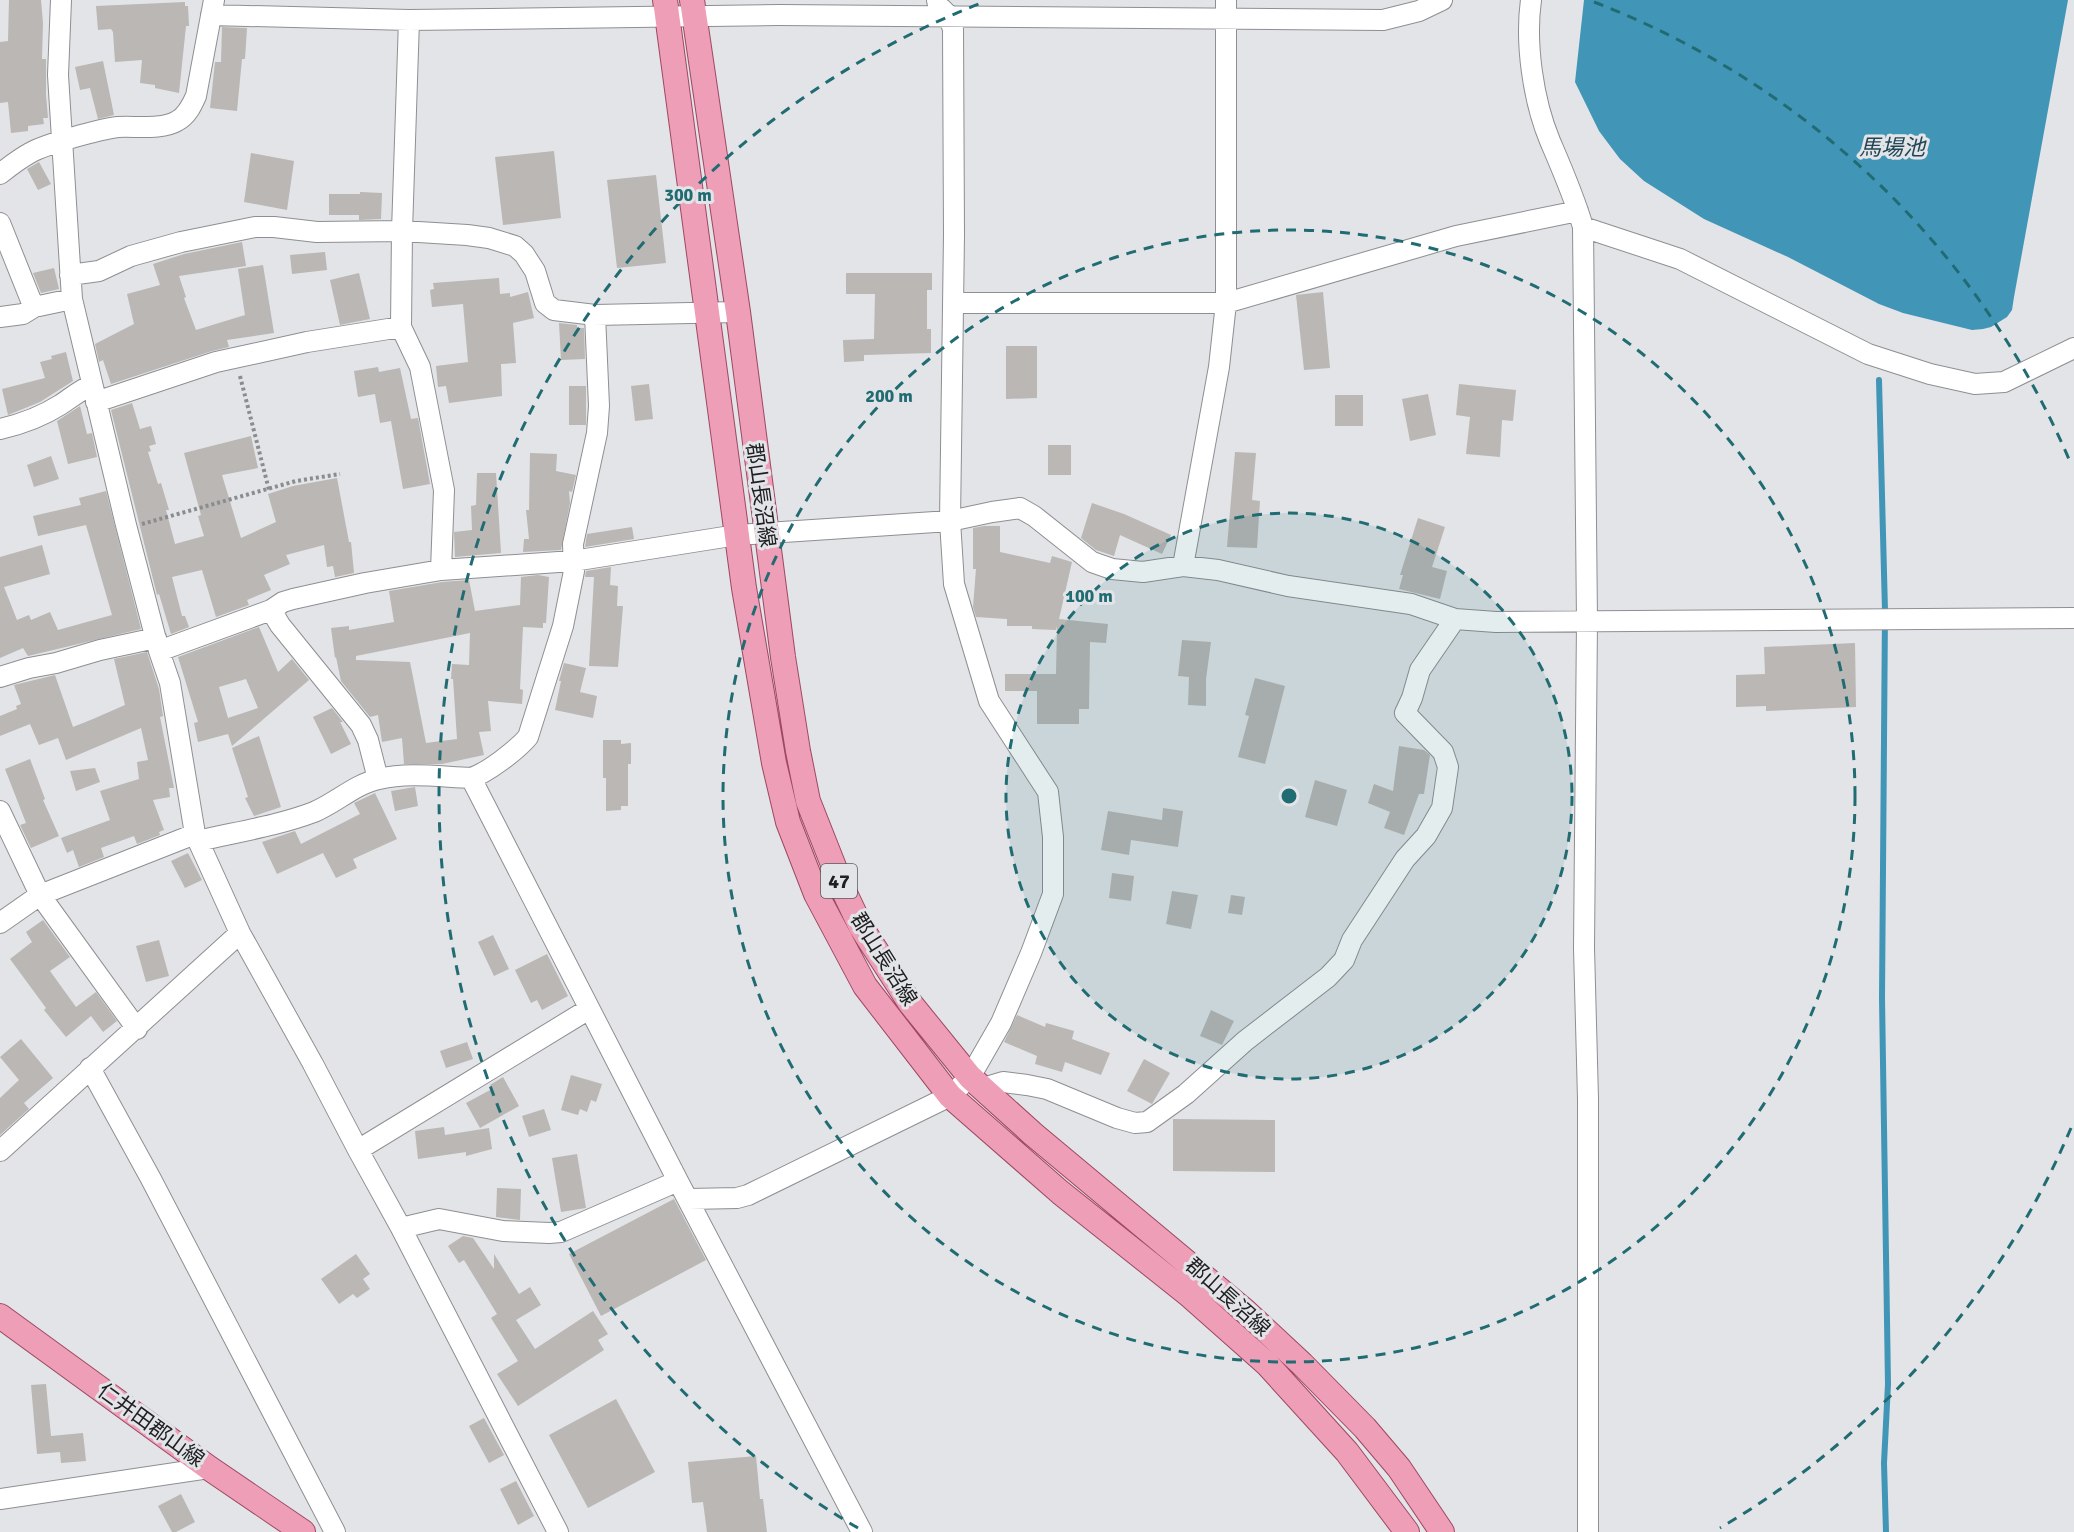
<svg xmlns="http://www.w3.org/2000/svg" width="2074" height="1532" font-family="Signika,'Noto Sans JP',sans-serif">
<rect width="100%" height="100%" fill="#e2e4e7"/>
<!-- water -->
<path fill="#4195b7" d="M1584 0H2068L2014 297 2012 310 2007 317 1991 327 1983 329 1972 330 1903 313 1879 304 1788 257 1704 219 1644 181 1620 159 1599 131 1575 82Z"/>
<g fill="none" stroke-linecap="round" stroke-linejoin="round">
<!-- stream -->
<path stroke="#4195b7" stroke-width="6" d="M1879 380 1885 611 1882 998 1888 1384 1884 1463 1886 1532"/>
</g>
<!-- building -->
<path fill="#bab7b4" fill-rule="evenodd" d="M9 0H41L43 23 42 59H46V95L48 118H43L44 124 28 126V131L11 133 8 102 0 103V42L8 41Z
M185 2V6H188L189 26H186L179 93 155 88V85L140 83 142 60 115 62 113 32 111 29 98 30 96 6Z
M222 27 247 28 245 59H242L237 111 210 108 215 62H221Z
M103 61 114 115 98 119 90 88 80 90 75 67Z
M554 151 561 218 503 225 495 157Z
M251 153 294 161 287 210 244 202Z
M39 162 51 184 38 190 27 169Z
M656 175 666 263 617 268 607 180Z
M360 192 382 193 381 219 359 220V215H329V194H360Z
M242 242 246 266 179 276 186 297 184 298 196 330 245 315 238 269 263 265 274 333 227 340 229 347 212 351 111 384 103 360 99 362 95 344 134 324 127 294 160 285 153 264 184 254Z
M325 252 327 270 292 274 290 255Z
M54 268 59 289 41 293 33 273Z
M359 273 370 319 340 325 330 280Z
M846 273H932V290H927V329H931V353L864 355V361L844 362 843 340 874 339 875 294H846Z
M499 278 500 294 510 293V297L528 292 534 318 513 323 516 363 501 364 502 396 449 403 446 386 438 387 436 366 468 362 463 304 432 307 430 290 434 289 433 283Z
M1323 292 1330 368 1304 370 1296 295Z
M559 323 577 325V328H584L585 359 561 360Z
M1006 346H1037V398L1006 399Z
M66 352 73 381 40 402 8 415 2 389 45 378 40 362 52 359 51 356Z
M378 367 379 372 400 368 411 419 418 418 430 484 403 489 391 421 380 423 375 394 358 397 354 371Z
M649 384 653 419 635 421 631 386Z
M1459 384 1516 390 1513 421 1502 420 1500 457 1466 454 1470 417 1456 415Z
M569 386H586V425H569Z
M1428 394 1436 435 1410 441 1402 399Z
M1335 395H1363V426H1335Z
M132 403 140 429 151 426 156 444 149 446 151 451 148 452 158 484 161 483 169 510H166L175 544 204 536 198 516 201 515 184 453 251 436 258 468 222 475 241 538 276 522 268 494 293 486 337 478 349 542H351L354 573 335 577 333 566 327 567 324 545 286 555 290 564 264 575 271 590 247 600 249 605 216 617 202 570 172 577 182 616H185L189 627 171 634 159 594 157 595 111 410Z
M80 406 87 434 92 433 97 457 68 464 57 421Z
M1048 445H1071V475H1048Z
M1235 452 1256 453 1252 500 1260 501 1257 548 1227 547Z
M530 453 557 454 556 471 576 475 572 492 569 491 570 503 561 550 523 552 524 539H529L526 510H529Z
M51 456 59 479 34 487 27 465Z
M477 473H496L501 553 455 557 454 532 472 530 471 506 476 505Z
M106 491 141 629 28 656 23 648 0 658V557L42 545 50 574 4 587 17 620 29 615 31 620 50 612 58 630 112 615 86 525 38 536 33 516 81 505 79 498Z
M1092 503 1124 514 1171 535 1162 554 1120 535 1114 556 1096 550 1081 538Z
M1418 518 1445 527 1432 567 1447 571 1440 599 1399 589 1403 575H1400Z
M984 526H1000V552L1050 563 1052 556 1072 562 1059 619 1108 624 1106 643 1090 642 1089 709H1079V724H1037V691H1005V674H1056L1057 626 1056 630 1032 629V626H1007V619L976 617 973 607 976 569H973V528Z
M632 527 634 539 585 547 587 534Z
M611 567 610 585 618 586 617 606H623L618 667 589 666 594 577H585L586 571Z
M538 575 549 577 546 623H543V628L523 627 520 689 523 690 522 704 488 701 491 731 479 732 484 755 442 764H404L402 738 382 742 378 715 370 717 341 681 336 657 335 658 331 628 349 626V630L394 622 389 591 442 582 469 580 475 611 520 605 521 577ZM470 633 469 665 452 664 451 679H453L457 739 426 743 410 662 356 660V656Z
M259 627 278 672 292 659 309 680 232 746 228 734 198 742 194 723 198 722 178 657ZM246 679 258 708 228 718 219 687Z
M1182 640 1211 642 1206 679V706L1188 705 1189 677 1178 676Z
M1855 643 1856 707 1766 711V706L1736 707V675L1765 674 1764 647Z
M147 652 159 689 163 716 160 717 174 788H169L170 797 153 800 164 830 159 832 160 835 137 844 134 836 101 848 104 857 79 867 73 850 67 853 61 838 110 820 100 791 139 779 137 762 148 760 141 728 66 760 58 738 39 745 30 724 0 736V716L17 709 16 706 21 704 14 685 55 675 73 727 93 719 125 705 114 659Z
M564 663 586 668 580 692 597 696 593 718 555 710 561 681H559Z
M1255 678 1285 686 1265 764 1238 757 1249 716 1245 715Z
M332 708 343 722H340L351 744 331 754 313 717Z
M259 736 281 807 254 816 245 798 248 797 232 748Z
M603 740H621V744L631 743V764H628V806H621V810L606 811V778H603Z
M1399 746 1424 750 1430 755 1424 794H1419L1404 835 1384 828 1390 812 1368 803 1374 784 1393 791Z
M30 759 45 799 43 800 59 836 31 848 20 825 26 823 5 769Z
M95 768 100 782 76 791 70 771Z
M1315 780 1347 790 1337 826 1305 817Z
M415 787 418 806 395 811 391 791Z
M375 793 397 839 353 859 357 868 336 878 323 853 277 874 262 842 295 831 301 844 360 814 354 803Z
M1163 808 1183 811 1178 847 1131 840 1129 855 1101 850 1108 811 1162 820Z
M188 853 202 880 185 888 171 861Z
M1112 873 1134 876 1131 901 1109 898Z
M1172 891 1198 895 1191 929 1166 924Z
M1231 895 1245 897 1242 915 1228 913Z
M43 920 70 957 50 971 76 1007 96 992 117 1021 103 1032 91 1016 66 1037 44 1010 46 1008 10 959 32 942 26 932Z
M493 935 509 969 494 976 478 942Z
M159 940 169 976 146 982 136 946Z
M547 954 568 996 542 1010 537 1000 531 1003 515 970Z
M1211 1010 1234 1021 1222 1045 1200 1036Z
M1017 1015 1045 1027 1046 1023 1074 1031 1072 1039 1110 1053 1101 1075 1065 1062 1062 1072 1035 1064 1037 1056 1004 1042Z
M21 1039 53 1078 24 1103 29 1109 0 1135V1098L19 1080 0 1057Z
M467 1042 473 1059 446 1068 440 1051Z
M1144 1059 1170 1073 1152 1104 1127 1091Z
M571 1075 602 1084 596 1102 591 1100 587 1112 580 1109 578 1115 561 1110Z
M503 1077 519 1106 480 1128 466 1103 492 1089 490 1085Z
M544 1109 551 1130 529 1137 522 1116Z
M1173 1119 1275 1120V1172L1173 1171Z
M444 1127 445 1135 489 1128 492 1149 466 1156V1152L418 1159 415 1131Z
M577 1154 586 1208 561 1212 552 1158Z
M497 1188 521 1189 520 1220 496 1217Z
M674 1199 706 1260 601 1316 569 1254Z
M463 1236 473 1238 494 1269V1254L519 1294 530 1287 541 1305 516 1320 535 1349 593 1311 608 1334 598 1340 604 1350 518 1406 497 1374 518 1361 491 1318 497 1314 464 1260 459 1263 448 1246Z
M356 1254 370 1274 363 1279 370 1289 357 1298 353 1294 339 1304 321 1279Z
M46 1384 51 1436 83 1433 86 1461 61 1463 60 1452 37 1454 31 1385Z
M616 1399 655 1472 588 1508 549 1435Z
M484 1418 504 1455 489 1463 469 1426Z
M756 1456 760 1499H763L767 1532H707L703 1502 692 1503 688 1462Z
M516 1481 534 1516 518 1525 500 1489Z
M181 1494 195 1522 176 1532H172L158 1506Z"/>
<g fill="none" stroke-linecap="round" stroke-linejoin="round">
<!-- minor casing -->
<g stroke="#8e8f92" stroke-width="22">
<path id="minor" d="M61 0 58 75 72 299 126 525 159 651 170 683 195 834 240 933 313 1064 358 1150 401 1228 558 1532
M1531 0C1525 43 1533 100 1550 141 1562 169 1574 196 1583 227L1587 621 1584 948 1588 1099V1532
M211 15 409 20 779 15 1383 20 1419 11 1442 0
M409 20 402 231 401 327 420 367 444 490 441 570
M0 174C10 166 19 159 30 153 45 144 101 129 118 127 136 126 162 130 177 121 187 116 192 105 196 96L214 0
M0 223 32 303 39 306 72 299
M1583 227 1680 259 1868 354 1930 374 1975 384 2004 382 2074 348
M70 275 99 271 131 256 181 242 255 227H274L317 232 402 231 467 235 489 238 515 246 524 254 535 271 545 303 554 310 595 315 599 406 597 433 573 544 574 571 563 626 528 737C517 750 487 773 471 778 441 777 409 772 379 779 355 784 336 803 314 812 277 826 236 832 198 841
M953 303H1226L1456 236 1578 211
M595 315 738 312
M0 317 23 314 36 306
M96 402 216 362 307 342 401 327
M0 429C22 424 41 417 60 405 71 398 80 390 92 385
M1183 566 1219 367 1226 303V0
M271 610 280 625 361 725 368 740 378 779
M159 651 271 610 283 602 293 599 365 583 441 570 573 561 737 535 950 521 992 512 1020 508 1034 516 1092 562 1112 569 1143 572 1183 566 1218 570 1288 586 1411 604 1455 619 1496 622 2074 618
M0 677 29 668 56 663 100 650 156 638
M471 778 678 1181 862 1532
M0 811 40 895 137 1029
M0 923 40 895 195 834
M90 1068 151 1179 335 1532
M983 1088 1003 1082 1027 1085 1047 1089 1117 1118 1135 1123 1147 1122 1186 1094 1245 1041 1328 977 1344 960 1352 940 1405 859 1426 836 1442 808 1448 767 1443 752 1405 713 1412 698 1420 670 1455 619
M358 1150 589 1009
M0 1151 240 933
M689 1199 737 1198 748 1195 950 1096 970 1077 1001 1023 1031 953 1053 894V837L1048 792 989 701 954 584 950 521 954 235 953 29 948 15 938 5 937 0
M401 1228 439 1219 503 1231 549 1233 561 1232 678 1181
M0 1499 209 1468"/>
</g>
<!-- major casing -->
<g stroke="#9e4863" stroke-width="26">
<path id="major" d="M665 0 744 588 774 763 788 822 816 894 865 986 950 1096 1061 1193 1188 1294 1267 1364 1347 1452 1407 1532
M692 0 738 312 783 657 798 751 808 801 842 887 861 927 910 1003 970 1077 1033 1134 1245 1311 1302 1364 1365 1428 1399 1468 1442 1532
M0 1316 209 1468 303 1532"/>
</g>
<!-- path -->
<path stroke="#8b8c8e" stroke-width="4" stroke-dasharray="3 3" stroke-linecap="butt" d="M240 376 269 490
M142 524 296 481 340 474"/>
<!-- minor -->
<use href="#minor" stroke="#fff" stroke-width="20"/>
<!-- major -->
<use href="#major" stroke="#ee9eb6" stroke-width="24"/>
</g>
<!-- distance rings -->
<circle cx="1289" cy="796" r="283" fill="#216c73" fill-opacity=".12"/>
<g fill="none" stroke="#216c73" stroke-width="3" stroke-dasharray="10 8">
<circle cx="1289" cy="796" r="283"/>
<circle cx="1289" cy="796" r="566"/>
<path d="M2071 1128A850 850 0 0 1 1720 1528M858 1528A850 850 0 0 1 984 2M1594 2A850 850 0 0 1 2071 464"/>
</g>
<g text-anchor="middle" stroke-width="6" stroke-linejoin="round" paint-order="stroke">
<!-- shield labels -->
<rect fill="#e2e4e7" stroke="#5a5b5d" stroke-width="1.5" x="821" y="864" width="36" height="34" rx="4.5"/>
<g font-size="20" font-weight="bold" fill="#202022">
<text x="839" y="888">47</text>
</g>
<!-- street labels -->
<g font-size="21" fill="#202022" stroke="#e2e4e7">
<text transform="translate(761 495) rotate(82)" y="7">郡山長沼線</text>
<text transform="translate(884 959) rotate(58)" y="7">郡山長沼線</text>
<text transform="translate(1228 1297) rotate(42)" y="7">郡山長沼線</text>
<text transform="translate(151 1425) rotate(36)" y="7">仁井田郡山線</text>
</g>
<!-- water labels -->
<g font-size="22" font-style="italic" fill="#214655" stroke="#e2e4e7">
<text x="1892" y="155">馬場池</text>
</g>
</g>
<circle cx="1289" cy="796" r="9" fill="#216c73" stroke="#e2e4e7" stroke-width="3"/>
<g font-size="18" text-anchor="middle" font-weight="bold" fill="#216c73" stroke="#e2e4e7" stroke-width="6" stroke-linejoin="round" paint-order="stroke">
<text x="688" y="201">300 m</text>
<text x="889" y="402">200 m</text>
<text x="1089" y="602">100 m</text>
</g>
</svg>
